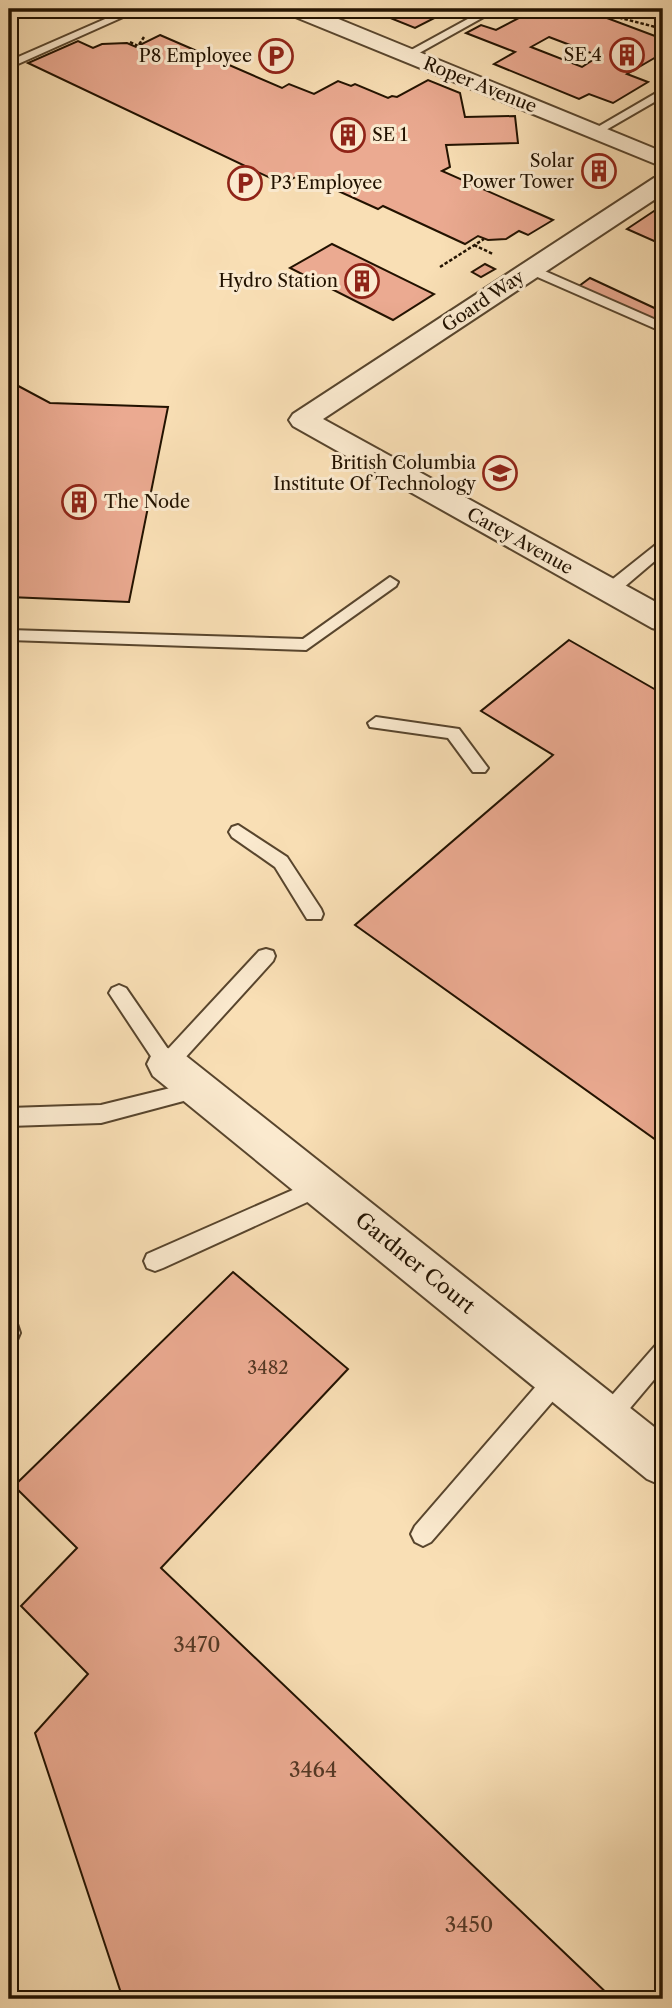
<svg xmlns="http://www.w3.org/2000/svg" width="672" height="2008" font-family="'Libre Caslon Text',serif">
<rect width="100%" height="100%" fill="#f9dfb5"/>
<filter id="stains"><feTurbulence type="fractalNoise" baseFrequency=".00286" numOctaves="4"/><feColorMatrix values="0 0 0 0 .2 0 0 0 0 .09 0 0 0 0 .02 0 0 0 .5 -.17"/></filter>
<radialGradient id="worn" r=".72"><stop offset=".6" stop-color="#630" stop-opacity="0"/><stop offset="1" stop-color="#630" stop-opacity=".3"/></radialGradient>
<!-- building -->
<path fill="#ebaa91" stroke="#221200" stroke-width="2" fill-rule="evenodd" d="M368 9H452L415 28Z
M536 9H583L663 39V53L627 74 648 82 613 103 589 94 579 99 494 64 515 52 466 33 481 25 496 30ZM549 37 599 56 582 67 531 47Z
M160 35 282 88 289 84 314 94 338 81 351 86 355 84 388 98 392 96 397 97 428 80 460 93 465 117 515 116 518 143 446 145 450 167 442 171 553 220 528 235 519 231 506 239 488 240 478 236 465 244 383 206 378 209 301 174 283 184 28 63 78 41 93 48 102 44 127 43 136 47Z
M663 205V245L627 229Z
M332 244 434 294 393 320 290 268Z
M485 264 495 269 481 277 472 272Z
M590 278 663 312V325L579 286Z
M9 381 50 403 168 407 129 602 9 597Z
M569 640 663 694V1145L355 925 553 755 481 711Z
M233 1272 348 1369 161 1568 613 1999H123L35 1733 88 1674 21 1606 77 1548 14 1486Z"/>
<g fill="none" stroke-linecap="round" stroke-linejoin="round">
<!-- lane casing -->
<g stroke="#58452d" stroke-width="4">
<path id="lane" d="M128 9H141L9 68V61Z
M486 9H498L412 57 402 55Z
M663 89V97L599 134 589 132Z
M531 265 663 323V332L526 272 525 269Z
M663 541V554L616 594H604L602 590 604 586 658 543Z
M390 577 398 582 396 586 306 650 9 640V630L303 639Z
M376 717 459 729 488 768 485 772H473L448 738 370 727 368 723Z
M238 825 287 857 321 909 323 914 321 919H307L275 867 232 837 229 832 232 827Z
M266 949 273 951 275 956 273 961 174 1070 167 1072 160 1070 109 993 112 988 119 985 126 988 168 1049 259 951Z
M199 1081 206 1083 209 1089 206 1095 101 1123 9 1126V1108L101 1105Z
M320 1178 327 1181 330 1187 327 1193 163 1268 155 1271 147 1268 144 1261 147 1254Z
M9 1321 17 1324 20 1333 17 1340 9 1343Z
M663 1343V1369L615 1426 607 1429 599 1426 596 1418 599 1410 655 1346Z
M558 1367 566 1370 569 1378 566 1386 431 1542 423 1546 415 1542 411 1534 415 1526 550 1370Z"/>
</g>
<!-- street casing -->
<g stroke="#58452d" stroke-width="4">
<path id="street" d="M285 9H314L663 152V167L288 14Z
M663 176V194L323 419 663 606V631L652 628 293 426 289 420 293 414 654 178Z
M167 1048 181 1052 663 1434V1486L647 1479 153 1076 147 1064 153 1052Z"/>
</g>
<!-- path -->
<path stroke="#221200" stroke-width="2.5" stroke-dasharray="3.5 2" stroke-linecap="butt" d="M627 9 613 16 663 29
M165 17 174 13 166 9
M130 42 138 46 144 37
M474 245 493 254
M440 267 484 239"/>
<!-- lane -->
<use href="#lane" fill="#fbeacf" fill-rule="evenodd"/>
<!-- street -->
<use href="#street" fill="#fbeacf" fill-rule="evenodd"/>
</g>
<!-- icons -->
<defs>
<g id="building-ring" transform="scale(1.75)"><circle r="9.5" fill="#fbeacf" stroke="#8f2418" stroke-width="1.5"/><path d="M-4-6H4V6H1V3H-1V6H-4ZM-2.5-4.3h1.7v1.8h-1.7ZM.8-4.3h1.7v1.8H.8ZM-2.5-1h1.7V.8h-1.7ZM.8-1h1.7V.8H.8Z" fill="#8f2418"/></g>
<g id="parking-ring" transform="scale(1.75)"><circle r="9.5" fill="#fbeacf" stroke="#8f2418" stroke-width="1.5"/><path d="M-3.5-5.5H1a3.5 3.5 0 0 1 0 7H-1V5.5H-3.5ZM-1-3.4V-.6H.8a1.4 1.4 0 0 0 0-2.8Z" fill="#8f2418"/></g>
<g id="university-ring" transform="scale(1.75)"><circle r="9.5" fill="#fbeacf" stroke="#8f2418" stroke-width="1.5"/><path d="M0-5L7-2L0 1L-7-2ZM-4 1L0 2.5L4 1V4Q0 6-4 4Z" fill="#8f2418"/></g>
</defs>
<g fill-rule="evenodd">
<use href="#building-ring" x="627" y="55"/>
<use href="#parking-ring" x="276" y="56"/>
<use href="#building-ring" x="348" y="135"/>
<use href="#building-ring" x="599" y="171"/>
<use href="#parking-ring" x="245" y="183"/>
<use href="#building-ring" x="362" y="281"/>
<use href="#university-ring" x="500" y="473"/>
<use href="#building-ring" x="79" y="502"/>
</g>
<g text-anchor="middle" stroke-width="6" stroke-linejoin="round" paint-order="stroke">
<!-- far-poi labels -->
<g font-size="18" fill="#221200" stroke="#fbeacf" text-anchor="end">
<text x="602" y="61">SE 4</text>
<text x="252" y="62">P8 Employee</text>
<text x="372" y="141" text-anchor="start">SE 1</text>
<text x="574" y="167">Solar<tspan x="574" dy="21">Power Tower</tspan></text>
<text x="270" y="189" text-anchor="start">P3 Employee</text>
<text x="338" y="287">Hydro Station</text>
<text x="476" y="469">British Columbia<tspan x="476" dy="21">Institute Of Technology</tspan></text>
<text x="104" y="508" text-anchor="start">The Node</text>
</g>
<!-- far-street labels -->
<g font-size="18" fill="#221200" stroke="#fbeacf">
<text transform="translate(480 85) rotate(22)" y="6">Roper Avenue</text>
<text transform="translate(483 301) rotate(-34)" y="6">Goard Way</text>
<text transform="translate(520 541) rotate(29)" y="6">Carey Avenue</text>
</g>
<!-- number labels -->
<g font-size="18" fill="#543824">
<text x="268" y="1374">3482</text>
</g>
<!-- street labels -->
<g font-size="21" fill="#221200" stroke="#fbeacf">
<text transform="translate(415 1263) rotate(39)" y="7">Gardner Court</text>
</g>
<!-- near-number labels -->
<g font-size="21" fill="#543824">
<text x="197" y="1652">3470</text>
<text x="313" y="1777">3464</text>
<text x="469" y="1932">3450</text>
</g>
</g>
<!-- margin -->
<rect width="672" height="2008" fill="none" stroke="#f9dfb5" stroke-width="35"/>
<rect x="10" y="10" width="651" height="1987" fill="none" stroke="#221200" stroke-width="3.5"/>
<rect x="18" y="18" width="637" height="1973" fill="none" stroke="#221200" stroke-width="2"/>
<rect width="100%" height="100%" filter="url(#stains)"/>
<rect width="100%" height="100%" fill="url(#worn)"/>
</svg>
